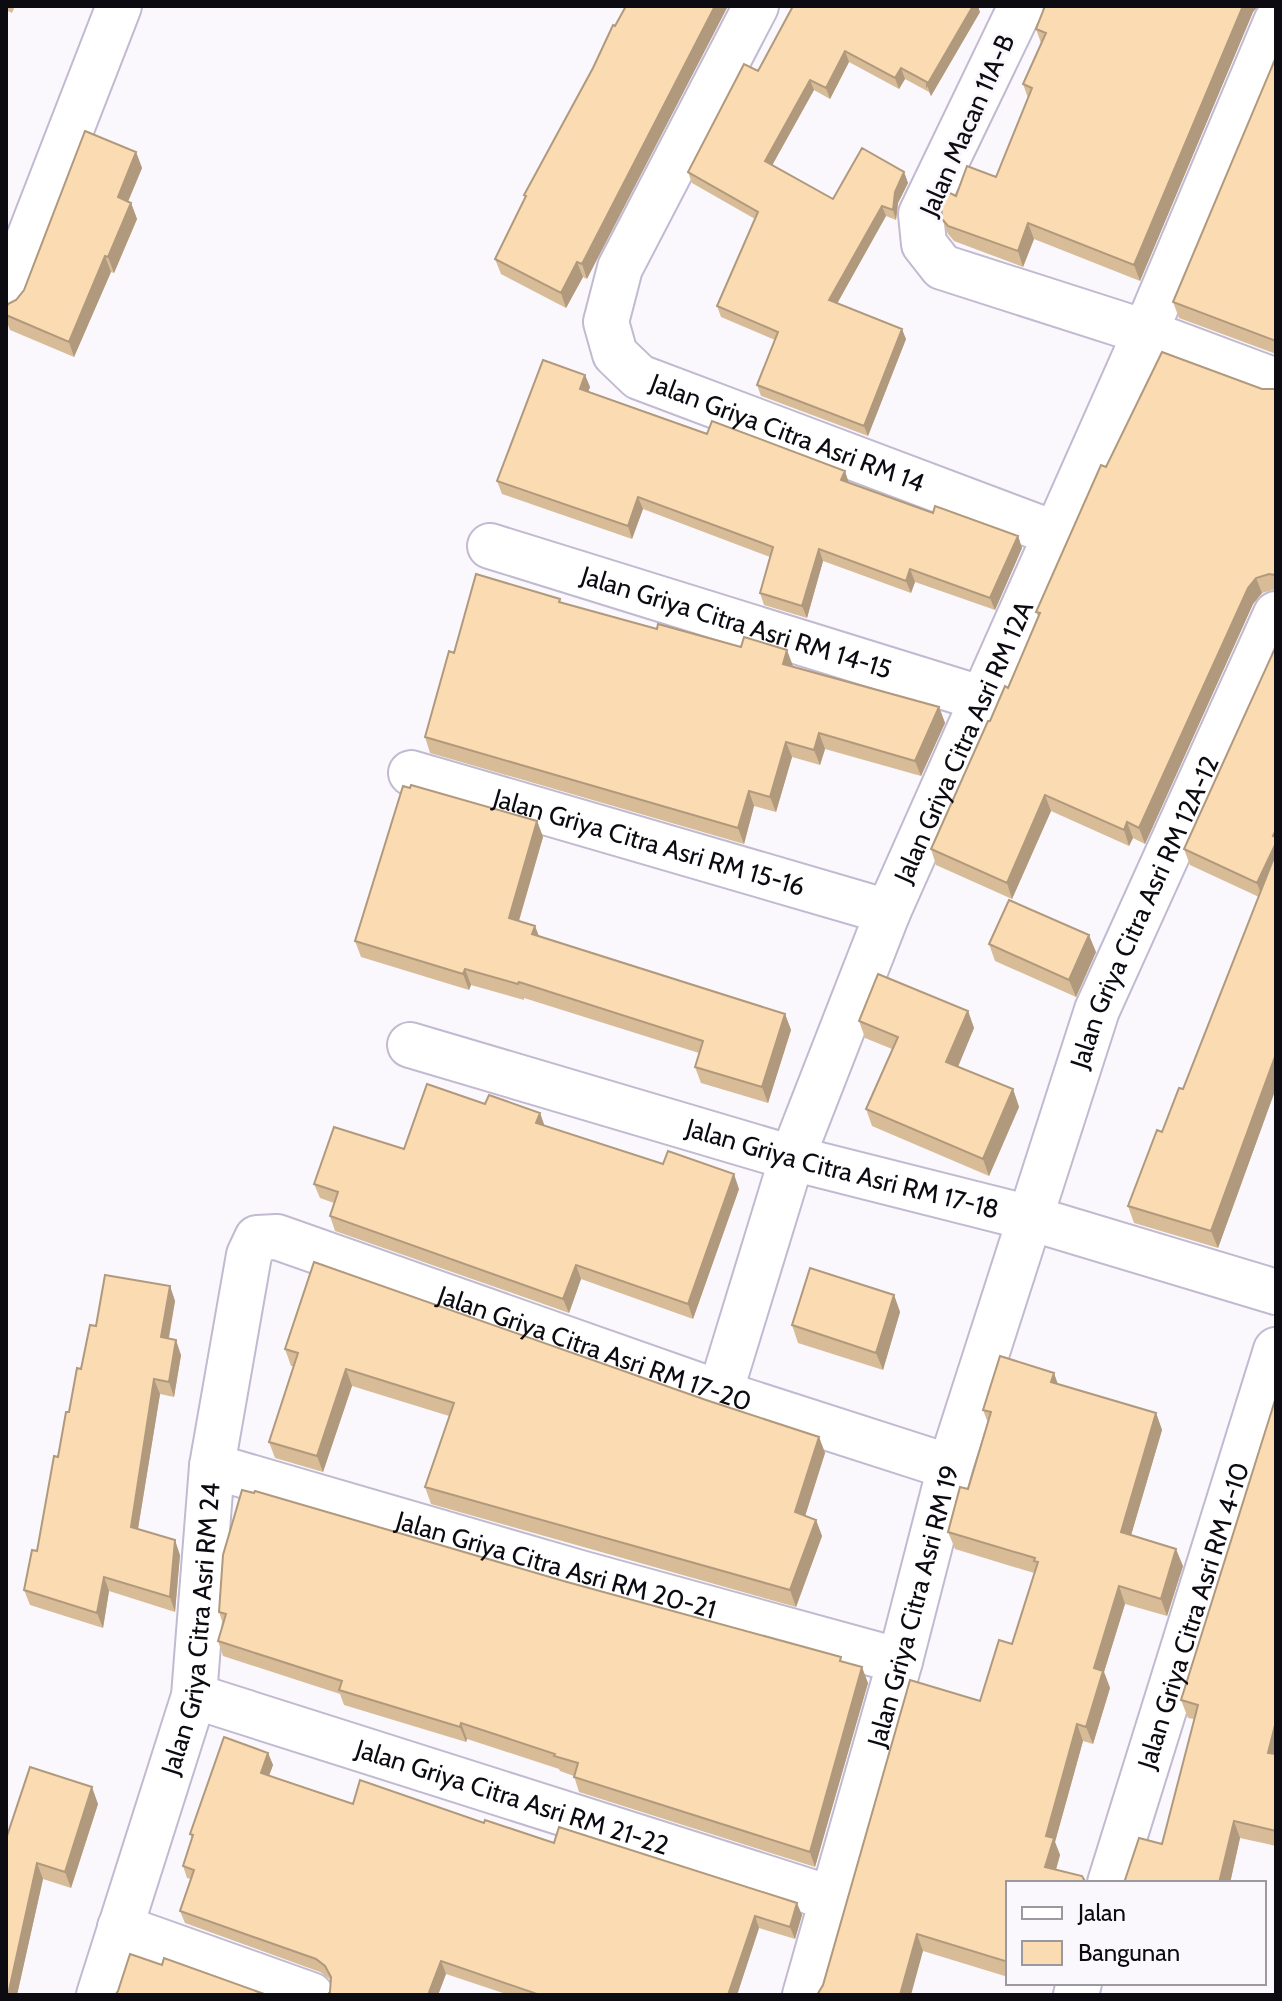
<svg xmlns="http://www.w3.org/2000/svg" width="1282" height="2001" font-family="Cabin,sans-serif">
<rect width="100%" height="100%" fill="#faf8fd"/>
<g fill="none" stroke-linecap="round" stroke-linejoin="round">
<!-- street casing -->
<g stroke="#c1bad0" stroke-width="48">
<g id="street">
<path id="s1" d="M756 6 620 268 606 322 615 354 639 377 1056 534"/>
<path d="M1021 6 921 214 924 244 942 267 1145 332 1276 381"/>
<path d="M6 297 119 6"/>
<path id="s2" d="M490 546 983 699"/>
<path id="s3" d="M411 773 888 912"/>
<path id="s4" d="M410 1045 792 1158 1030 1218 1276 1292"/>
<path id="s5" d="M720 1393 792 1158 888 912 1143 338 1276 22"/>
<path id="s6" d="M212 1466 580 1573 900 1661"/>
<path id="s7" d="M194 1696 830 1898"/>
<path id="s8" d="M1110 1883 1276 1350"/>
<path d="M120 1927 311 1995"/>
<path id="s9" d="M99 1995 194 1696 212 1466 249 1255 257 1238 277 1237 720 1393 950 1467"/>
<path id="s10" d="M805 1995 900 1661 950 1467 1097 1010 1276 614"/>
<path d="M1076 1995 1079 1983"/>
</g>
</g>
<!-- street -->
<use href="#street" stroke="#fff" stroke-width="44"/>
</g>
<!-- wall -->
<path fill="#d8bc98" d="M6 6H15L12 13 6 10Z
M1045 6H1258L1253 12 1140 281 1034 239 1023 267 954 241 948 234 942 219 956 196 996 177 1028 98 1023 84 1041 43 1036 29Z
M980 12 931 96 929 92 905 79 899 89 849 62 830 99 814 90 772 165 833 199 904 172 908 183 898 203 896 220 886 216 837 303 906 339 868 436 761 396 757 385 775 340 721 317 717 306 755 219 692 183 688 172 758 71Z
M1276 57V354L1179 318 1173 302Z
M593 68 587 279 583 277 566 308 501 274 495 259 525 198 524 195Z
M136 152 142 168 128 202 131 203 137 219 114 273 111 272 74 357 10 330 6 320V309L16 300Z
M585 375 590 387 588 391 933 513 1018 536 1022 548 995 610 915 582 911 593 823 561 807 618 764 605 760 593 770 557 643 509 632 539 502 494 497 481Z
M1262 389H1276V589L1262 593 1253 604 1145 844 1133 838 1129 846 1051 811 1012 899 936 865 931 849 990 721 1008 688 1038 616 1036 612 1106 467Z
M560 599 561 603 939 707 945 723 921 776 825 749 820 765 792 757 776 812 754 806 744 844 430 753 425 737 454 653Z
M1276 646V1088L1218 1248 1134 1223 1128 1206 1183 1089 1259 897 1190 865 1184 849Z
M537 821 543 837 519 921 535 926 539 936 785 1014 791 1030 768 1103 701 1083 695 1067 699 1053 524 998V1000L471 985 469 990 361 957 355 941Z
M989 944 1096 952 1076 997 995 961Z
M968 1011 974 1028 958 1066 1013 1089 1019 1107 989 1176 872 1126 866 1109 892 1049 865 1038 859 1021Z
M485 1104 540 1113 544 1125 739 1189 693 1319 581 1279 569 1313 335 1231 330 1216 334 1203 320 1198 314 1184 404 1149Z
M170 1286 175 1301 169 1339 181 1355 174 1397 160 1394 138 1529 180 1555 175 1612 109 1591 103 1628 30 1605 24 1590 37 1551 69 1412 96 1326Z
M894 1295 900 1312 883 1370 798 1343 792 1325Z
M285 1349 706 1400 819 1437 825 1453 805 1516 816 1520 822 1536 796 1607 431 1504 425 1487 449 1416 352 1386 323 1472 275 1458 269 1442 293 1366H291Z
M1058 1384 1156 1413 1162 1430 1131 1535 1183 1566 1167 1616 1125 1604 1104 1672 1110 1688 1093 1744 1083 1741 1055 1842 1060 1855 1056 1870 1008 1883V1977L923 1951 817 1995 1012 1644 1034 1573 955 1549 948 1532 968 1489 988 1423 983 1410Z
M1276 1397V1846L1240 1838 1230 1883H1124L1162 1844 1194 1719 1188 1718 1181 1700Z
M219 1612 843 1662 868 1683 815 1867 579 1792 574 1776 560 1771 559 1769 467 1739 466 1742 344 1705 340 1694 223 1656 218 1641 223 1624Z
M268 1753 273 1765 269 1776 353 1804 484 1823 802 1915 795 1939 759 1928 737 1995H509L446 1974 438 1995H327L330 1992 331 1980 320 1972 185 1923 180 1911 191 1879 187 1878 183 1866 192 1838 190 1834Z
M30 1767 98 1804 71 1888 43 1879 17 1995Z"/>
<!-- shaded-wall -->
<path fill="#b0997c" d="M715 6H728L587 279 582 264Z
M973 6H978L980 12 931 96 927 85Z
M1243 6H1258L1253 12 1140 281 1134 265Z
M845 51 849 62 830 99 826 88Z
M901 68 905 79 899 89 895 78Z
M810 80 814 90 769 171 765 161Z
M136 152 142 168 123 213 118 197Z
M904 172 908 183 898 203 896 220 893 210 895 192Z
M131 203 137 219 114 273 108 257Z
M882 206 886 216 833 311 829 300Z
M1028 223 1034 239 1023 267 1018 251Z
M105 256 111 272 74 357 69 342Z
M577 262 583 277 566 308 561 293Z
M902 329 906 339 868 436 864 426Z
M585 375 590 387 585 401 580 389Z
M845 471 849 483 841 480Z
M638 497 643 509 632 539 628 526Z
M1018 536 1022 548 995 610 990 598Z
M819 549 823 561 807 618 802 606Z
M910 569 915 582 911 593 906 581Z
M1256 578 1262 593 1253 604 1145 844 1139 828 1248 588Z
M787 650 793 666 783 664Z
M939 707 945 723 921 776 915 761Z
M819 733 825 749 820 765 814 750Z
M786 742 792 757 776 812 770 797Z
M749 791 754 806 744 844 738 828Z
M1045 795 1051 811 1012 899 1007 883Z
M537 821 543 837 515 934 509 918Z
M1127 822 1133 838 1129 846 1124 830Z
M1276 843V870L1263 899 1257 883Z
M535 926 541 942 532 934Z
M1089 935 1096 952 1076 997 1069 980Z
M465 969 471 985 469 990 463 974Z
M968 1011 974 1028 953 1079 946 1062Z
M785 1014 791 1030 768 1103 762 1087Z
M1276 1054V1088L1218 1248 1211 1231Z
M1013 1089 1019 1107 989 1176 983 1159Z
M540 1113 545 1127 536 1123Z
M734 1174 739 1189 693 1319 688 1304Z
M576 1265 581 1279 569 1313 563 1299Z
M170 1286 175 1301 166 1352 161 1337Z
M894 1295 900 1312 883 1370 876 1353Z
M176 1340 181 1355 174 1397 169 1382Z
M346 1369 352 1386 323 1472 317 1456Z
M1054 1373 1060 1390 1051 1382Z
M154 1379 160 1394 136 1541 131 1527Z
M1156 1413 1162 1430 1127 1549 1121 1532Z
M819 1437 825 1453 801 1529 795 1512Z
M816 1520 822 1536 796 1607 790 1590Z
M175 1540 180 1555 175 1612 170 1597Z
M1176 1549 1183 1566 1167 1616 1161 1599Z
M104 1577 109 1591 103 1628 97 1613Z
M1119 1586 1125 1604 1104 1672 1110 1688 1093 1744 1086 1727 1094 1668Z
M862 1667 868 1683 815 1867 810 1852Z
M1276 1721V1763L1268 1753Z
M461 1723 467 1739 466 1742 460 1727Z
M1077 1724 1083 1741 1055 1842 1060 1855 1052 1883 1045 1867 1046 1836Z
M268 1753 273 1765 265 1786 261 1773Z
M92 1787 98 1804 71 1888 65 1872Z
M1234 1821 1240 1838 1230 1883H1219Z
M37 1863 43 1879 17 1995H8Z
M797 1903 802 1915 795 1939 790 1927Z
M755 1916 759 1928 737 1995H728Z
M917 1934 923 1951 911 1995H900Z
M441 1961 446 1974 438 1995H428Z"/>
<!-- building -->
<path fill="#fbdbb1" stroke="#b0997c" stroke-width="2" d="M626 6H715L582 264 577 262 561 293 495 259 526 196 524 195 593 68 613 25 615 26Z
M793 6H973L927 85V82L901 68 895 78 845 51 826 88 810 80 765 161 833 199 862 148 904 172 895 192 893 210 882 206 829 300 902 329 864 426 757 385 778 332 717 306 758 212 688 172 744 64 758 71Z
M1045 6H1243L1134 265 1028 223 1018 251 948 226 942 219 941 203 946 191 956 196 967 166 996 177 1032 88 1023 84 1046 33 1036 29Z
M1276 57V341L1173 302Z
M85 131 136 152 118 197 131 203 108 257 105 256 69 342 6 315V309L8 304 16 300 24 290Z
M1162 352 1262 389H1276V575L1269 574 1256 578 1248 588 1139 828 1127 822 1124 830 1045 795 1007 883 931 849 988 721H990L1005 686 1008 688 1040 613 1036 612 1101 465 1106 467Z
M543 360 585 375 580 389 707 434 712 421 845 471 841 480 933 513 935 506 1018 536 990 598 910 569 906 581 819 549 802 606 760 593 773 547 638 497 628 526 497 481Z
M476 574 560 599 559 602 657 629 658 624 741 647 744 637 787 650 783 664 939 707 915 761 819 733 814 750 786 742 770 797 749 791 738 828 425 737 449 651 454 653Z
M1276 646V830L1273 836 1276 837V843L1257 883 1184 849Z
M411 785 537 821 509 918 535 926 532 934 785 1014 762 1087 695 1067 703 1041 519 982 518 984 465 969 463 974 355 941 403 786 410 788Z
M1275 855 1276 1054 1211 1231 1128 1206 1157 1130 1162 1132 1179 1088 1183 1089Z
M1009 900 1089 935 1069 980 989 944Z
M878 974 968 1011 946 1062 1013 1089 983 1159 866 1109 898 1037 859 1021Z
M427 1084 485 1104 489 1095 540 1113 536 1123 663 1164 668 1151 734 1174 688 1304 576 1265 563 1299 330 1216 338 1192 314 1184 334 1127 404 1149Z
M314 1262 706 1400 819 1437 795 1512 816 1520 790 1590 425 1487 454 1403 346 1369 317 1456 269 1442 298 1353 285 1349Z
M810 1268 894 1295 876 1353 792 1325Z
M105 1275 170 1286 161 1337 176 1340 169 1382 154 1379 131 1527 175 1540 170 1597 104 1577 97 1613 24 1590 32 1550 37 1551 54 1456 58 1457 66 1412H69L77 1368 81 1369 90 1325 96 1326Z
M1000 1356 1054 1373 1051 1382 1156 1413 1121 1532 1176 1549 1161 1599 1119 1586 1094 1668 1103 1671 1086 1727 1077 1724 1046 1836 1054 1838 1045 1867 1082 1876 1086 1883H1008V1962L917 1934 900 1995H817L823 1985 910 1680 980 1701 999 1640 1012 1644 1038 1562 1034 1561 1035 1558 948 1532 960 1487 968 1489 991 1412 983 1410Z
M1276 1397V1721L1268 1753 1276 1754V1831L1234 1821 1219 1883H1124L1139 1838 1162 1844 1198 1705 1181 1700Z
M242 1490 254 1493 255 1491 567 1582 841 1657 840 1661 862 1667 810 1852 574 1777 578 1763 554 1756 555 1754 461 1723 460 1727 339 1690 342 1681 218 1641 226 1614 219 1612 223 1555Z
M224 1737 268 1753 261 1773 353 1804 360 1780 484 1823 485 1820 554 1843 559 1827 797 1903 790 1927 755 1916 728 1995H537V1994L441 1961 428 1995H327L330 1992 331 1977 325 1966 316 1959 180 1911 194 1870 183 1866 193 1835 190 1834Z
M30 1767 92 1787 65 1872 37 1863 8 1995H6V1839Z
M130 1954 162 1965 164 1958 267 1995H115L118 1991Z"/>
<g text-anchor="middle" stroke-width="6" stroke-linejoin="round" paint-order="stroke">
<!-- street labels -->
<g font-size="26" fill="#0d0b12" stroke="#faf8fd">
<text transform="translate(967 125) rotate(-66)" y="9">Jalan Macan 11A-B</text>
<text dy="9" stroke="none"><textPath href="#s1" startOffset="576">Jalan Griya Citra Asri RM 14</textPath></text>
<text dy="9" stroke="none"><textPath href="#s2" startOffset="258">Jalan Griya Citra Asri RM 14-15</textPath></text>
<text dy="9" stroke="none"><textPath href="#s5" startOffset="696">Jalan Griya Citra Asri RM 12A</textPath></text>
<text dy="9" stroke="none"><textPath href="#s3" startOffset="248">Jalan Griya Citra Asri RM 15-16</textPath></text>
<text dy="9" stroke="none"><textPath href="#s10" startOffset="1136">Jalan Griya Citra Asri RM 12A-12</textPath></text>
<text dy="9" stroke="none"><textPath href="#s4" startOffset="450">Jalan Griya Citra Asri RM 17-18</textPath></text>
<text dy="9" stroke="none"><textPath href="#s9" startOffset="1134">Jalan Griya Citra Asri RM 17-20</textPath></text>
<text dy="9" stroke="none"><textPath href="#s6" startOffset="358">Jalan Griya Citra Asri RM 20-21</textPath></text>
<text dy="9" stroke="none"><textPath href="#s10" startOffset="404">Jalan Griya Citra Asri RM 19</textPath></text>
<text dy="9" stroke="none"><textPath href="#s8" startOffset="280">Jalan Griya Citra Asri RM 4-10</textPath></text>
<text dy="9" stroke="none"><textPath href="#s9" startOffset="380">Jalan Griya Citra Asri RM 24</textPath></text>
<text dy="9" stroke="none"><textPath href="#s7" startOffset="334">Jalan Griya Citra Asri RM 21-22</textPath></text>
</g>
</g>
<!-- border -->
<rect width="1282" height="2001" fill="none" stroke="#0d0b12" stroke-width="16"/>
<!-- legend -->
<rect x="1006" y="1881" width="260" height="104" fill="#faf8fd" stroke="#9b999f" stroke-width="2"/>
<rect x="1022" y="1907" width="40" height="12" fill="#ffffff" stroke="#9b999f" stroke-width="2"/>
<text x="1078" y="1921" font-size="24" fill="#0d0b12">Jalan</text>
<rect x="1022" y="1941" width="40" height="24" fill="#fbdbb1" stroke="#9b999f" stroke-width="2"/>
<text x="1078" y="1961" font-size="24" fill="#0d0b12">Bangunan</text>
</svg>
